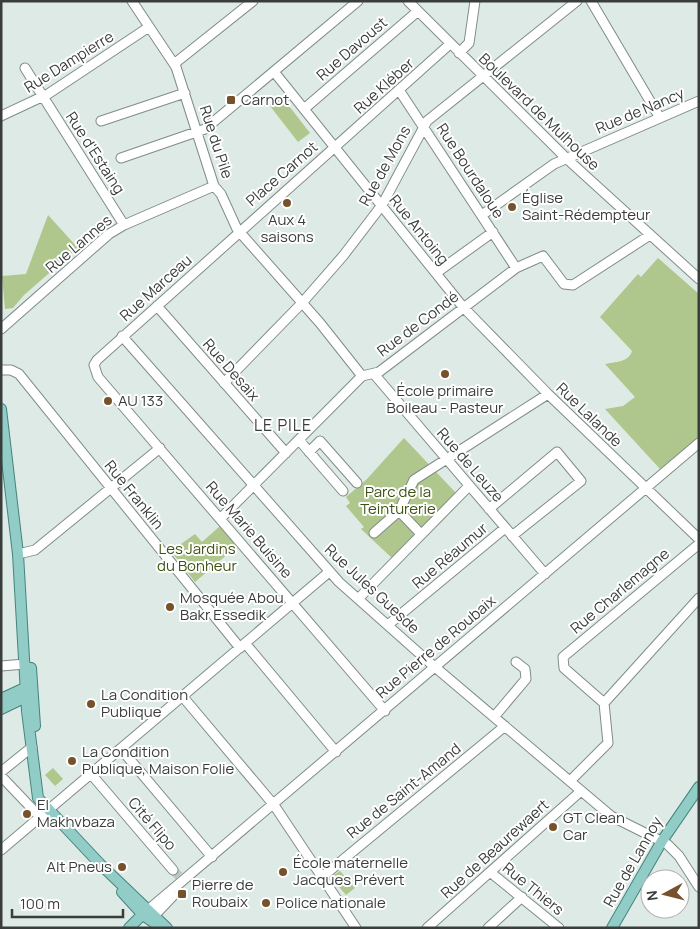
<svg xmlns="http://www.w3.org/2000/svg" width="700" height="929" font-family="Manrope,sans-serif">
<rect width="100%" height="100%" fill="#deeae5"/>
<!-- green -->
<path fill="#afc78c" d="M282 97 310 133 298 142 270 106Z
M48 215 78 248 24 295 13 308 5 309 2 276 26 274Z
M658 258 699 294V437L660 469 605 409 623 406 635 397 605 364C615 362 629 362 632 351L600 317 638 274 641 277Z
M404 438 456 493 393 559 361 529 364 527 346 506 350 503 346 497 367 479Z
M220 526 237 546 195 582 171 551 195 534 202 542Z
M53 768 63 779 55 786 45 775Z
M340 871 355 888 346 895 333 880 334 875Z"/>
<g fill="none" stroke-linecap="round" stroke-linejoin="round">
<!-- minor-tunnel -->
<path stroke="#bdc7c3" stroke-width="9" stroke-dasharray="9 4.5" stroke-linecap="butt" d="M173 870 179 876"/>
<!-- minor casing -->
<g stroke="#818c87" stroke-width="11">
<path id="minor" d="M132 1 176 67 214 186 221 194 237 229 320 323 362 376
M408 1 566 158 699 279
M591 1 660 118
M459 53 469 43 475 1
M174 64 253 1
M25 68 124 225
M275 73 463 307 548 394 699 539
M399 90 516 268
M304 109 418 11
M1 116 48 94 149 27
M101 121 185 93
M121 158 205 129 358 1
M482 215 554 164 699 101
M436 273 493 232
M157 306 286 453
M1 329 109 234 124 225 214 186
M122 336 339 582 429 662 611 816 667 844 679 856 699 887
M1 370H11L19 374 240 648
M374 374 545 574
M224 383 302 303 343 256 382 205 427 121 577 1
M299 440 343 491
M309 452 320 441 357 483
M489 509 557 452 581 481 512 536
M399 511 421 534
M221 518 362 376 379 372 516 268 543 256 564 284 573 285 650 235
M374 533 399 511 414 480 548 394
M18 554 35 550 160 448
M359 598 469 486
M389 624 505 528
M245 643 336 752
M1 666 25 664
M183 697 274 805 356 928
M604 703 564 668 563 657 699 544
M385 711 98 377 94 365 97 360 450 44
M494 717 526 679 525 669 516 662
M121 749 212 857
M1 772 32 747
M91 774 173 870
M1 776 40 817
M570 781 608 743 604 703 699 598
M1 850 329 572
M490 872 559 928
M322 877 505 726
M148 910 699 443
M154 916 173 896
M427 928 581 791
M488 928 522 897"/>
</g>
<!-- major casing -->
<g stroke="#44847e" stroke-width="12">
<path id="major" d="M1 409 18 554 27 711 38 798 100 864 167 928
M31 668 35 726
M1 699 29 686
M1 709 30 695
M122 892 143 915 159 926
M129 928 147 910
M612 928 662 841 699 787"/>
</g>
<!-- minor -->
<use href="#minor" stroke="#fff" stroke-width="9"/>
<!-- major -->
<use href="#major" stroke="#92ccc7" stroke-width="10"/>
</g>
<!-- markers -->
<g fill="#76512c" stroke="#fff" stroke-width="2">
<rect x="226" y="95" width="10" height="10" rx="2.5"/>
<circle cx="287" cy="203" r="5"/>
<circle cx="512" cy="207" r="5"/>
<circle cx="445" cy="374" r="5"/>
<circle cx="108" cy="401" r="5"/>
<circle cx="170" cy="607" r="5"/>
<circle cx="91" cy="704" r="5"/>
<circle cx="72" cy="761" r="5"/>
<circle cx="27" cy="814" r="5"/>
<circle cx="553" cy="827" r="5"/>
<circle cx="122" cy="867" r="5"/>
<circle cx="283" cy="872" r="5"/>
<rect x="177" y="889" width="10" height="10" rx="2.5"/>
<circle cx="266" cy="903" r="5"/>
</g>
<g text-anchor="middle" stroke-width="4" stroke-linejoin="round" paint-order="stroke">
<!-- street labels -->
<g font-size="15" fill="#393d3b" stroke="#fff">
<text transform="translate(352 49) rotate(-41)" y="5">Rue Davoust</text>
<text transform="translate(69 62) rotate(-32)" y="5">Rue Dampierre</text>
<text transform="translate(384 86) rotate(-42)" y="5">Rue Kléber</text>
<text transform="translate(640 111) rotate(-23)" y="5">Rue de Nancy</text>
<text transform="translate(539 112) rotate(44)" y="5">Boulevard de Mulhouse</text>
<text transform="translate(216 142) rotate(72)" y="5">Rue du Pile</text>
<text transform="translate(95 153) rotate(57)" y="5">Rue d'Estaing</text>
<text transform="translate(385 166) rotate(-61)" y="5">Rue de Mons</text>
<text transform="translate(470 171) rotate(57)" y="5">Rue Bourdaloue</text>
<text transform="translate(282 174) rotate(-41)" y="5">Place Carnot</text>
<text transform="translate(419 230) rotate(51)" y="5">Rue Antoing</text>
<text transform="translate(79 244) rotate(-40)" y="5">Rue Lannes</text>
<text transform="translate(156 288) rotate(-42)" y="5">Rue Marceau</text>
<text transform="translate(418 324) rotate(-37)" y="5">Rue de Condé</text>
<text transform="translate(231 370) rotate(49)" y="5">Rue Desaix</text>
<text transform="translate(589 415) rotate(44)" y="5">Rue Lalande</text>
<text transform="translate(470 465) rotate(49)" y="5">Rue de Leuze</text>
<text transform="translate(134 495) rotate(51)" y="5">Rue Franklin</text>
<text transform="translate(249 530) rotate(49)" y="5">Rue Marie Buisine</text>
<text transform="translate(450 556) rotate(-40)" y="5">Rue Réaumur</text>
<text transform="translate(372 589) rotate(43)" y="5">Rue Jules Guesde</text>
<text transform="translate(620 591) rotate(-40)" y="5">Rue Charlemagne</text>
<text transform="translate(436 647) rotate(-40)" y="5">Rue Pierre de Roubaix</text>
<text transform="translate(404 791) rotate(-39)" y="5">Rue de Saint-Amand</text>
<text transform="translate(152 824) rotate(49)" y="5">Cité Flipo</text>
<text transform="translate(495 849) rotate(-42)" y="5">Rue de Beaurewaert</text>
<text transform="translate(633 862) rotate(-60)" y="5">Rue de Lannoy</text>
<text transform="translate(533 889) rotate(39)" y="5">Rue Thiers</text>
</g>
<!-- poi labels -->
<g font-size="15" fill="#393d3b" stroke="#fff" text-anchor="start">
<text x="241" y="105">Carnot</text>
<text x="522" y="203">Église<tspan x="522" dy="17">Saint-Rédempteur</tspan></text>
<text x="287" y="225" text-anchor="middle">Aux 4<tspan x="287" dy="17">saisons</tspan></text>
<text x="445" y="396" text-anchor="middle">École primaire<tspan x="445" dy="17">Boileau - Pasteur</tspan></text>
<text x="118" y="406">AU 133</text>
<text x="180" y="603">Mosquée Abou<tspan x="180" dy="17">Bakr Essedik</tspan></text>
<text x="101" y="700">La Condition<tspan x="101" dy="17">Publique</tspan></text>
<text x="82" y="757">La Condition<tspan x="82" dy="17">Publique, Maison Folie</tspan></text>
<text x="37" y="810">El<tspan x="37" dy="17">Makhvbaza</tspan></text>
<text x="563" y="823">GT Clean<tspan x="563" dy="17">Car</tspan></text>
<text x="293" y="868">École maternelle<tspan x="293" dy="17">Jacques Prévert</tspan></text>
<text x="112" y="872" text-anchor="end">Alt Pneus</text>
<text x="192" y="890">Pierre de<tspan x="192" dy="17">Roubaix</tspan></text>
<text x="276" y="908">Police nationale</text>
</g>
<!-- park labels -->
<g font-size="15" fill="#3d5211" stroke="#fff">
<text x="398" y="497">Parc de la<tspan x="398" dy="17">Teinturerie</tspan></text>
<text x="197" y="554">Les Jardins<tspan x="197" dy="17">du Bonheur</tspan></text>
</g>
<!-- neighbourhood labels -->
<g font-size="16" letter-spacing="1" fill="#393d3b" stroke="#fff">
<text x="283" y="431">LE PILE</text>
</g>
</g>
<!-- border -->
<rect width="700" height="929" fill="none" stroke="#393d3b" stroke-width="5"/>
<!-- north arrow -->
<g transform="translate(665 894) rotate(263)"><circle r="24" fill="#ffffff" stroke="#b0b1b1"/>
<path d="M0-4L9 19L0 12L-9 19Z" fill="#76512c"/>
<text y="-8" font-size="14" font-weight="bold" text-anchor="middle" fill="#393d3b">N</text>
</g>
<!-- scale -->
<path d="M12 909v8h111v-8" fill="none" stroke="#393d3b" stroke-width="2.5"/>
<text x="20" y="909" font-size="15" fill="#393d3b" stroke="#ffffff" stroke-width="4" paint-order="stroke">100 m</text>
</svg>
